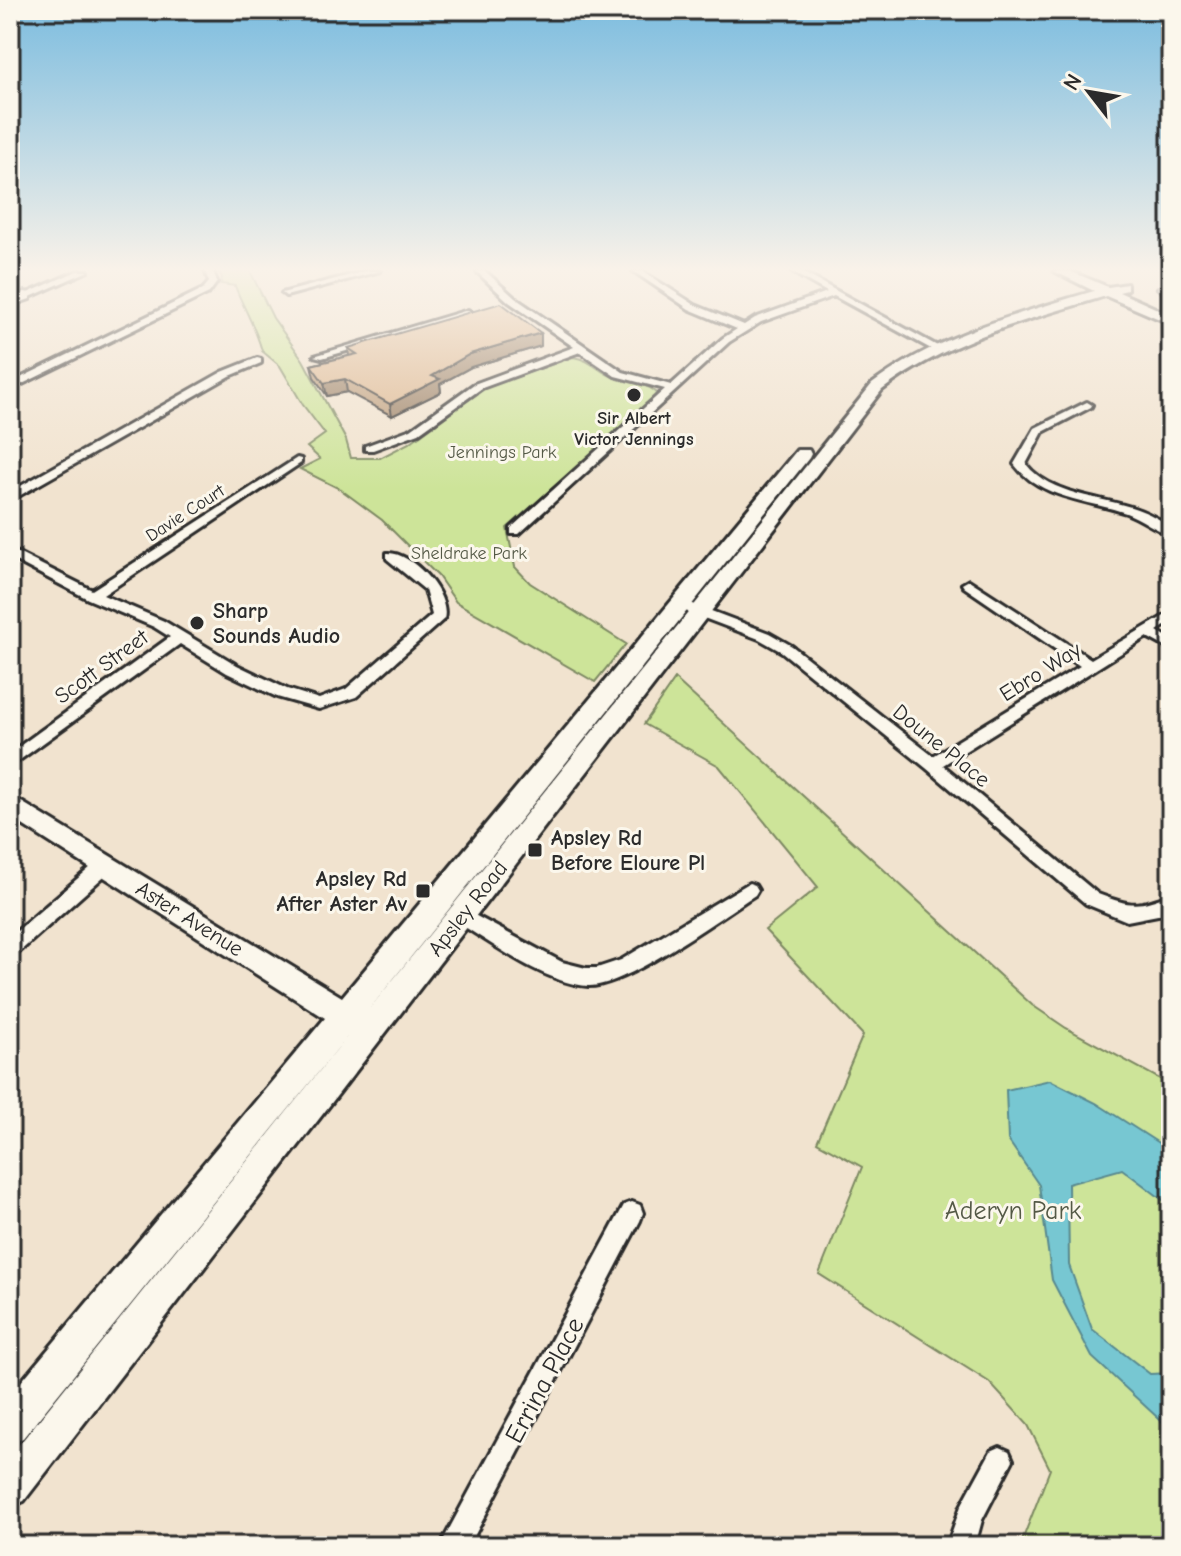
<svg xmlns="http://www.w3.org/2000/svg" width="1181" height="1556" font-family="'Comic Neue',sans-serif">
<rect width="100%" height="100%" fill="#f1e3cf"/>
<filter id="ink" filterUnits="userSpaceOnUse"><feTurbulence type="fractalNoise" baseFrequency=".0125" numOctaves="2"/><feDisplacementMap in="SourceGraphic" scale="16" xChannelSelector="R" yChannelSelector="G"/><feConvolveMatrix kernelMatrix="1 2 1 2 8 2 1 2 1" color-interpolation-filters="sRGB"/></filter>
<g filter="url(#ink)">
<!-- green -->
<path fill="#cde499" stroke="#7c8862" stroke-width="2" d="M218 271H250L273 318 303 360 346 440 351 458H380L411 442 485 388 573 357C590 359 598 371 613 377 628 382 644 382 656 392L655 398 507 528 515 567 530 583 626 644 595 682 456 602 438 576 382 520 340 489 300 469 320 459 307 447 325 434 303 405 280 366 262 351C256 328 244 309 235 286L221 284 222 277Z
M675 679 1032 1005 1066 1028 1171 1085V1546H1020L1050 1469 1028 1425 989 1382 819 1274 862 1167 817 1142 863 1035 765 930 818 887 719 766 644 724Z"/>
<!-- water -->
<path fill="#77c7d2" stroke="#59898f" stroke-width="2" d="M1050 1080 1096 1103 1171 1151V1206L1122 1169 1068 1184 1069 1265 1092 1329 1150 1374 1171 1373V1430L1092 1357 1052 1280 1039 1185 1008 1140 1006 1090Z"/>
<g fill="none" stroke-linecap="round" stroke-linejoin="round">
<!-- street casing -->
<g stroke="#2b2b2b" stroke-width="6">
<path id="street" d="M77 271H88L28 298 21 296Z
M205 271H213L217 282 209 293 10 390V383L203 289 209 282Z
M366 271H380L286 296 282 293Z
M476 271H485L515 298 623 372 671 385 723 338 737 329 689 309 633 271H642L695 305 744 325 755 318 827 292 790 271H800L941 348 933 350 834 296 761 322 729 342 519 534H511V528L665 389 615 376 580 352 482 388 419 433 373 450H365V446L411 429 474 384 574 347 509 302Z
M1171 284V290L1162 291 1158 288Z
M468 310 473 313 471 315 322 358 314 356Z
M257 358 261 359V363L230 376 10 501V492L222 372Z
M1087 402 1092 405 1091 407 1043 432 1026 464C1051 496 1101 496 1137 509 1149 513 1160 520 1171 526V535C1155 530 1142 519 1126 513 1088 500 1040 499 1014 464L1035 428Z
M297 458 301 459V463L103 595 164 621 237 665 287 689 319 699 346 689 432 615 425 590 387 559V553C411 551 451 594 444 619L356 697 319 709 277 697 227 673 180 644 10 767V753L170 637 154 627 88 599 10 558V549L92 590Z
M969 580 1091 659 1171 612V622L1157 631 1171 639V650L1147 637 943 765 1098 894C1132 907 1138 907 1171 894V912L1168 913 1127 921 1086 904 926 768 782 652 759 639 675 607 673 604 675 601H685L769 633 792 646 933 756 1080 666 964 587 962 584Z
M105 858 111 860 114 865 111 870 17 954 10 956V937L99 860Z
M749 883 755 885 758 890 755 895C720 917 625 988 588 986 544 983 492 943 455 921L452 916 455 911 461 908 467 911 562 962 586 968H597L621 960Z
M632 1202 640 1205 643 1213 640 1221 469 1546H440L624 1205Z
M1000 1447 1009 1451 1013 1460 982 1520 975 1546H947L961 1506 991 1451Z"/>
</g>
<!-- secondary casing -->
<g stroke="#2b2b2b" stroke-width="6">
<path id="secondary" d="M1054 271H1070L1108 287 1127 284V290L1119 292 1171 315V324L1106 296C1026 320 950 339 882 390L24 1501 10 1507V1456L350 1033 23 1438 10 1444V1395L325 1018 10 817V795L342 997 797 450H809L811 454 809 458 367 1012 872 384C939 334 1015 315 1094 291Z
M25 292 30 293V299L10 306V297Z"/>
</g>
<!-- street -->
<use href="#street" fill="#fbf7ec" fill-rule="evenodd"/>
<!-- secondary -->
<use href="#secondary" fill="#fbf7ec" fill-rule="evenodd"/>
</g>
<!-- wall -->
<path fill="#bc9b78" stroke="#2b2b2b" stroke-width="2" d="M541 346 471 367 440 384 441 392 392 416 347 392 327 396 314 377 311 365 349 356 348 348Z"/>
<!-- shaded-wall -->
<path fill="#997e62" stroke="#2b2b2b" stroke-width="2" d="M541 333V346L471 367 440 384 441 392 392 416 390 404 432 376 470 354Z
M345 379 347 392 327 396 324 383Z"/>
<!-- building -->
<path fill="#dbb48c" stroke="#2b2b2b" stroke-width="2" d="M501 303 541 333 470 354 432 376 440 379 390 404 345 379 324 383 311 365 357 354 348 348Z"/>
</g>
<!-- sky -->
<linearGradient id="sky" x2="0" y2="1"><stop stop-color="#7bbcdf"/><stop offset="0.55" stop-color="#f9f2e9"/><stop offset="1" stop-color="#f9f2e9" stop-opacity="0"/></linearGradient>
<rect width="1181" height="489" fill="url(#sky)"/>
<!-- markers -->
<g fill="#2b2b2b" stroke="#fbf7ec" stroke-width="3">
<circle cx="634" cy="395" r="8"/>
<circle cx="197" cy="623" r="8"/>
<rect x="527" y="842" width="16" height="16" rx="4"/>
<rect x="415" y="883" width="16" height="16" rx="4"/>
</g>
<g text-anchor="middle" stroke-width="6" stroke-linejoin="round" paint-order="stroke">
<!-- far-poi labels -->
<g font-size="18" font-weight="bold" fill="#2b2b2b" stroke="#fbf7ec">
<text x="634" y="424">Sir Albert<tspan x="634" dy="21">Victor Jennings</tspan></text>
</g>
<!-- far-park labels -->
<g font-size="18" fill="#545946" stroke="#fbf7ec">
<text x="502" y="458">Jennings Park</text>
<text x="469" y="559">Sheldrake Park</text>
</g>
<!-- far-street labels -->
<g font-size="18" fill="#2b2b2b" stroke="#fbf7ec">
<text transform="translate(185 513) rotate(-33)" y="6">Davie Court</text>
</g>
<!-- poi labels -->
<g font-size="22" font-weight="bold" fill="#2b2b2b" stroke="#fbf7ec" text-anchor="start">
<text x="213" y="618">Sharp<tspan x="213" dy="25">Sounds Audio</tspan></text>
<text x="551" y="845">Apsley Rd<tspan x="551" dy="25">Before Eloure Pl</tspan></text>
<text x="407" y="886" text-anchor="end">Apsley Rd<tspan x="407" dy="25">After Aster Av</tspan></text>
</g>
<!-- street labels -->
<g font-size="22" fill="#2b2b2b" stroke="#fbf7ec">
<text transform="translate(101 666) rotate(-36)" y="8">Scott Street</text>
<text transform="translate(1040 671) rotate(-32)" y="8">Ebro Way</text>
<text transform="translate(942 745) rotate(39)" y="8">Doune Place</text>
<text transform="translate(467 908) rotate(-52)" y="8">Apsley Road</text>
<text transform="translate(190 918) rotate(32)" y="8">Aster Avenue</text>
</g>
<!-- near-park labels -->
<g font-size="26" fill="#545946" stroke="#fbf7ec">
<text x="1013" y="1219">Aderyn Park</text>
</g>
<!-- near-street labels -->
<g font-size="26" fill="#2b2b2b" stroke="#fbf7ec">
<text transform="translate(544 1380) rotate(-62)" y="9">Errina Place</text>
</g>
</g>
<!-- margin -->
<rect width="1181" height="1556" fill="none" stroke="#fbf7ec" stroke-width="40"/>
<rect x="20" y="20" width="1141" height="1516" fill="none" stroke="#2b2b2b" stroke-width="3" filter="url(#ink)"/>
<!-- north arrow -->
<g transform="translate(1089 92) rotate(301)" stroke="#fbf7ec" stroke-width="6" paint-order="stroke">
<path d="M0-6L14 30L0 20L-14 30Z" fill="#2b2b2b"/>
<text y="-12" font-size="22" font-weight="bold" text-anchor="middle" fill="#2b2b2b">N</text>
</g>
</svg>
